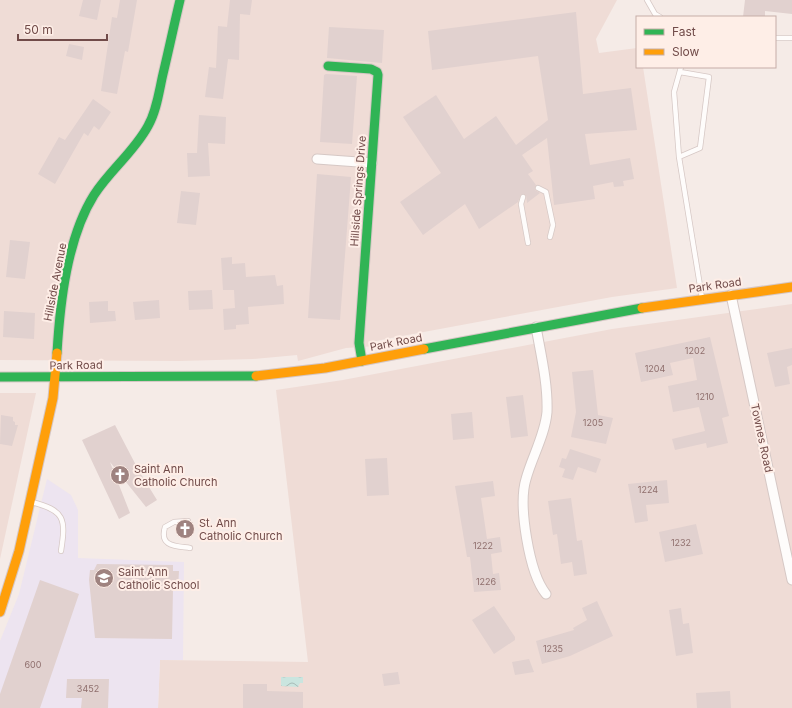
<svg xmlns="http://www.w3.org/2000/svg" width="792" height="708" font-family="Inter,sans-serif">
<defs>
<pattern id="water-waves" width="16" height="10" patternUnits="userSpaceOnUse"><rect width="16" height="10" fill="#cae5df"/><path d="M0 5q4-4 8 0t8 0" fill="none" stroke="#a8bcb7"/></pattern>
</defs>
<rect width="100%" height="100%" fill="#f5ebe7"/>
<!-- residential -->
<path fill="#efdcd6" d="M0 0H617L596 39 599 53 637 48V67H643L677 288 612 297 386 339 376 341V346L346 348 298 361 297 355 253 359 179 361 0 360Z
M792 304V708H158L160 660 308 662 276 390 343 380 612 329Z
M0 393H36L0 559Z"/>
<!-- education -->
<path fill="#ede4f0" d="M47 479 71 495 78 510V558L184 562 183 660H160L158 708H0V641L19 594Z"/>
<!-- water -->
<path fill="url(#water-waves)" d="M281 677H303V683H300L298 687 281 686Z"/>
<!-- building -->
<path fill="#e1d1cf" d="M83 0H101L97 20 79 16Z
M120 0H137L128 52 125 51 117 94 101 91 112 17 117 18Z
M230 0H252L250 15 240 14 239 60 228 59 223 99 205 97 209 67 216 68 218 26 227 27Z
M745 0H792V14L765 11V17H743Z
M576 12 583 94 631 88 637 130 585 134 590 165 630 158 634 179 623 181 624 186 614 187 613 182 593 186 595 199 554 205 547 138 522 155 533 171 528 174 536 185 535 190 540 193 527 203 526 195 521 194 518 202 479 229 465 204 423 235 400 202 441 173 403 117 436 95 464 139 496 116 516 145 548 120 538 56 432 70 428 31Z
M329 27 384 30 382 63 327 58Z
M69 44 84 47 82 60 66 56Z
M326 74 357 76 352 144 320 142 324 75Z
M93 99 111 112 99 130 94 126 88 136 84 133 55 184 38 174 59 137 65 140Z
M199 115 226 117 225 144 208 143 210 176 188 177 187 153H197Z
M317 174 351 177 340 320 308 318Z
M181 191 200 193 196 225 177 223Z
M10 240 30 242 25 279 6 277Z
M232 257V264L245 263 246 277 275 275 277 286 283 285 284 304 248 307 249 324 236 325V329L224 330 223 309 235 308 234 290H223L221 258Z
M212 290 213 309 189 310 188 291Z
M159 300 160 318 135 320 133 302Z
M108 301V311H115L116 321 90 323 89 302Z
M4 311 35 313 34 339 3 337Z
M710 337 729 416 722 418 728 443 707 448 706 443 675 450 672 439 705 431 699 407 673 412 668 386 697 380 693 358 670 363 673 375 641 382 635 353Z
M792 348V365L787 367 790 384 775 387 767 353Z
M593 370 598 415 613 418 606 444 571 437 576 412 572 372Z
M523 395 528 436 511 438 506 397Z
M472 412 474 438 453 440 451 414Z
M1 415 13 417V421L15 422V425H18L12 446 0 444Z
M115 425 139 471 157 500 146 507 110 462 130 513 119 519 82 440Z
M570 449 601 459 596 473 578 467 573 480 562 477 565 469 559 467 562 458 566 459Z
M387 458 389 495 367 496 365 459Z
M667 480 669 503 646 505 648 521 635 523 628 484Z
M493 481 495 496 481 498 487 539 500 537 502 552 491 554 493 574 499 573 501 590 474 592 470 557H467L455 486Z
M571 498 577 541 582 540 587 574 574 576 572 562 561 564 557 534 553 535 548 501Z
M696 524 703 554 665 562 659 532Z
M97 564 173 565V571H179L178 589H173L172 639 95 638 89 580 90 570H94Z
M40 580 79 594 40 708H0V694Z
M597 601 613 636 570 656 542 664 536 641 574 630 573 628 587 620 582 608Z
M494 606 515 637V640L494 654 472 620Z
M681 608 683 624 689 623 693 653 676 656 669 610Z
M529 659 534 672 515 675 512 662Z
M398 672 400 684 384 686 382 674Z
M67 679H109L108 708H81L82 698H66Z
M243 684H267V691L303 692V708H243Z
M730 691 731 708H697L696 693Z"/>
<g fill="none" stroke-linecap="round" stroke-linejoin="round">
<!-- lane casing -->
<g stroke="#d6c8c5" stroke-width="6">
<path id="lane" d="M647 0 655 14 660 17
M775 38H792
M681 67 674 92 679 157 702 298
M679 157 700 148 709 77 680 72
M538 188 546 192 553 225 550 237
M523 197 521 204 528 243
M31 502C65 510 66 519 61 551
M188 521 174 522 165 527C159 547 176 546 190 548"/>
</g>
<!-- street casing -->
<g stroke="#d6c8c5" stroke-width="11">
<path id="street" d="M317 159 372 163
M731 295 792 580
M536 327C541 355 548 384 547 412 545 435 532 457 526 479 518 505 529 573 546 594"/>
</g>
<!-- fast casing -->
<g stroke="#d5c6c4" stroke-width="11">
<path id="fast" d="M328 66 371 69 377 72 378 75 359 343 362 361
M424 349 642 308
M57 353C60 303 67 238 94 195 110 170 134 152 148 126 157 110 159 91 163 74 169 49 174 25 180 0
M0 377 256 376"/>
</g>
<!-- slow casing -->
<g stroke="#d5c6c4" stroke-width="11">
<path id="slow" d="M642 308 792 287
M256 376 325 368 424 349
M0 612 19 551 53 398 57 353"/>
</g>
<!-- lane -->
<use href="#lane" stroke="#fefcfb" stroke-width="4.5"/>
<!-- street -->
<use href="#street" stroke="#fefcfb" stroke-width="9"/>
<!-- fast -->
<use href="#fast" stroke="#30b455" stroke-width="9"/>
<!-- slow -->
<use href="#slow" stroke="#ff9f0a" stroke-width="9"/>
</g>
<!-- icons -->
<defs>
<g id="church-disc" transform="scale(1)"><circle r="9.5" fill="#9f8380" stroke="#feeee7"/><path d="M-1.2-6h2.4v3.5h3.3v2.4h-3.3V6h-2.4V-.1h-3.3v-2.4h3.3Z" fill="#fff"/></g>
<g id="school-disc" transform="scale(1)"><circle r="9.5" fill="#9f8380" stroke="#feeee7"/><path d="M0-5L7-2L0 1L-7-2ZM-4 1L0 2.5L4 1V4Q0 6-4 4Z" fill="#fff"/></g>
</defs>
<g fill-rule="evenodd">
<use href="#church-disc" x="120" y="475"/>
<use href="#church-disc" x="185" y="529"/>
<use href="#school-disc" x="104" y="578"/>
</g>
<g text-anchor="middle" stroke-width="4" stroke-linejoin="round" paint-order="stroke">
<!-- number labels -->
<g font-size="9" fill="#8f6f6d">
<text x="695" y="354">1202</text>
<text x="655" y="372">1204</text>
<text x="705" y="400">1210</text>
<text x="593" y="426">1205</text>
<text x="648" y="493">1224</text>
<text x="681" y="546">1232</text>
<text x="483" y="549">1222</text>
<text x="486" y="585">1226</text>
<text x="553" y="652">1235</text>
<text x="33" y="668">600</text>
<text x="88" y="692">3452</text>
</g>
<!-- street labels -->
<g font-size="11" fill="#714b49" stroke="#feeee7">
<text transform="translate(358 191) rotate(-86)" y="4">Hillside Springs Drive</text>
<text transform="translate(55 282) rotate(-79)" y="4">Hillside Avenue</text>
<text transform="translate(715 285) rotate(-8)" y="4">Park Road</text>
<text transform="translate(396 342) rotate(-11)" y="4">Park Road</text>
<text transform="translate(76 365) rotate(-1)" y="4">Park Road</text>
<text transform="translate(762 438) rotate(78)" y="4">Townes Road</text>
</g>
<!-- poi labels -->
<g font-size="11" fill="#714b49" stroke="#feeee7" text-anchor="start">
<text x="134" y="473">Saint Ann<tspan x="134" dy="13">Catholic Church</tspan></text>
<text x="199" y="527">St. Ann<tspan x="199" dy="13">Catholic Church</tspan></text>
<text x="118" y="576">Saint Ann<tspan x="118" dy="13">Catholic School</tspan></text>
</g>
</g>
<!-- legend -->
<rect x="636" y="16" width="140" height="52" fill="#feeee7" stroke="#c6ada8"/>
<rect x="644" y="29" width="20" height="6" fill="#30b455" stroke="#c6ada8"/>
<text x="672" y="36" font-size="12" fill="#714b49">Fast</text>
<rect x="644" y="49" width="20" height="6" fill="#ff9f0a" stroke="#c6ada8"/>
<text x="672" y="56" font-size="12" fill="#714b49">Slow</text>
<!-- scale -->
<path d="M18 34v6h89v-6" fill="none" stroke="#714b49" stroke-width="2"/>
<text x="24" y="34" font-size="12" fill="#714b49" stroke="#feeee7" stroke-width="3" paint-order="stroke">50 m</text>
</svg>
